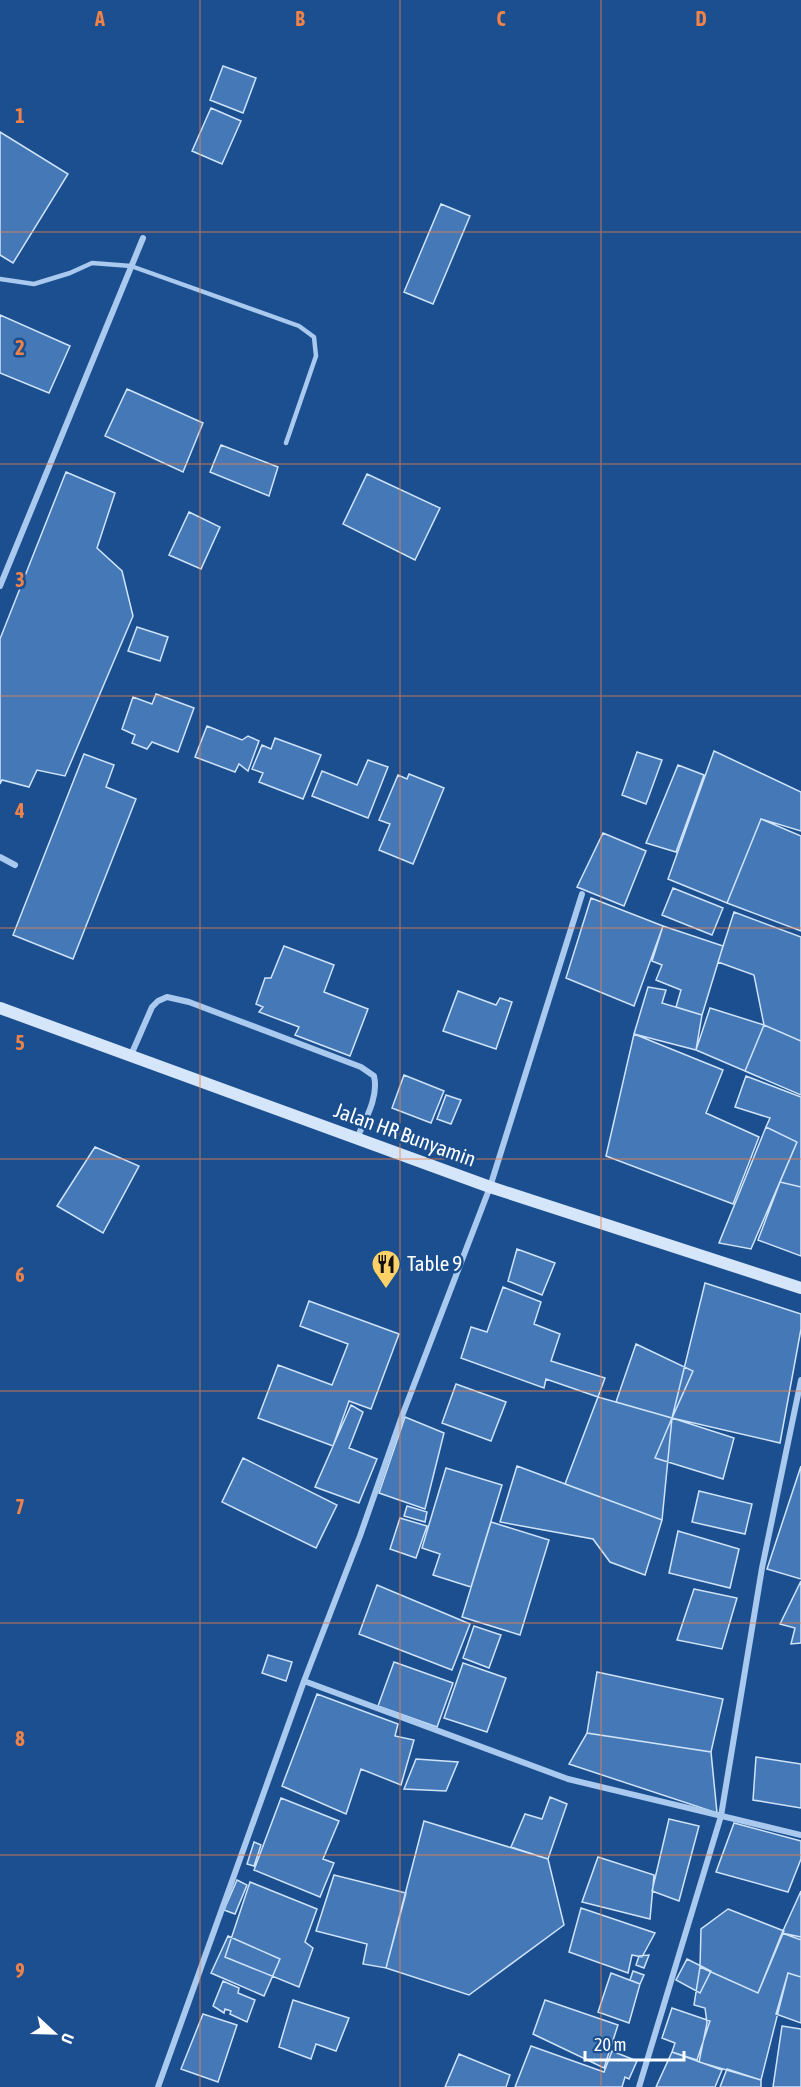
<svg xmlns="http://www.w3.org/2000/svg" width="801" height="2087" font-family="'Asap Condensed',sans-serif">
<rect width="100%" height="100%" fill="#1b4f8f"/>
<!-- building -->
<path fill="#4478b7" stroke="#cfe3fa" stroke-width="1.5" d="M223 66 256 78 243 113 210 100Z
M211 108 241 121 222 164 192 151Z
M0 132 68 174 13 263 0 255Z
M441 204 470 216 433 304 404 292Z
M0 315 70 346 49 393 0 373Z
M127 389 203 423 183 472 105 436Z
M221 445 278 467 269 496 210 472Z
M66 472 115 493 97 548 122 571 133 616 65 776 37 770 29 787 2 780 0 784V639Z
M367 474 440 508 415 560 343 524Z
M189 512 220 527 201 569 169 555Z
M137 627 168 637 160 661 128 651Z
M156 694 194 708 178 752 152 742 147 749 132 743 135 735 122 729 133 697 152 704Z
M207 726 242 740 248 736 259 741 248 771 239 764 235 772 195 757Z
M275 738 321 755 303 799 259 782 263 773 252 769 262 745 271 749Z
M714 751 801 792V831L761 819 727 903 668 879Z
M637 752 662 760 646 804 622 795Z
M84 754 114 765 106 787 136 799 73 959 13 935Z
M368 760 388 767 368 818 312 796 322 771 357 785Z
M678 765 704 775 676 852 646 843Z
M409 774 444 788 413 864 379 850 390 824 379 820 398 775 407 779Z
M761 819 801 836V931L727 903Z
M603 833 646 851 624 906 577 887Z
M673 888 723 908 712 935 662 915Z
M591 898 663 926 634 1006 566 978Z
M734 912 801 937V1041L764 1025 754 975 718 962Z
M663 926 723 946 702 1015 676 1007 681 990 656 980 662 965 652 961Z
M284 946 334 965 324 992 368 1009 350 1056 295 1035 299 1027 259 1012 263 1007 256 1004 265 978H271Z
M648 987 666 990 662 1003 702 1015 696 1050 634 1034Z
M458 991 496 1005 500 998 512 1002 496 1049 443 1031Z
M710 1008 764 1025 745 1071 696 1050Z
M764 1025 801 1041V1095L745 1071Z
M634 1034 723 1070 706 1113 759 1137 733 1204 606 1156Z
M404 1075 444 1091 431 1123 392 1108Z
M746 1076 801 1097V1187L780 1182 797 1142 766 1127 770 1118 735 1107Z
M446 1095 461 1100 451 1124 437 1119Z
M766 1127 797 1142 751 1249 719 1243Z
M95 1147 139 1166 103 1233 57 1206Z
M780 1182 801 1187V1256L758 1240Z
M517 1249 555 1263 542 1295 508 1281Z
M705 1283 801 1314V1329L780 1443 672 1418Z
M503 1287 541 1302 534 1324 560 1334 551 1361 605 1378 598 1397 546 1379 544 1388 461 1358 471 1327 487 1332Z
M309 1301 399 1334 371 1409 349 1401 333 1446 258 1418 278 1365 332 1385 348 1344 300 1326Z
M636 1344 693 1371 672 1418 616 1402Z
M456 1384 506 1402 491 1441 442 1423Z
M598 1397 672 1418 662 1520 565 1484Z
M351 1405 363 1412 349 1448 377 1459 359 1503 315 1487Z
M405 1417 444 1433 425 1509 379 1493Z
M672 1418 734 1438 723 1479 655 1458Z
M243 1458 337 1505 316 1548 222 1502Z
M517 1466 662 1520 645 1575 610 1562 593 1539 500 1522Z
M801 1466V1579L767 1569Z
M446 1468 502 1485 471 1587 433 1575 440 1554 422 1548Z
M699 1491 752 1504 745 1534 692 1522Z
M407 1506 427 1512 425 1522 404 1516Z
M400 1518 427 1526 416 1558 390 1549Z
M491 1522 549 1540 520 1635 462 1617Z
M678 1531 739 1549 730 1588 669 1573Z
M801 1581V1643L791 1644 795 1628 780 1624Z
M377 1585 470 1624 452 1670 359 1634Z
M694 1589 737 1598 722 1649 677 1640Z
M474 1626 501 1635 489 1668 463 1658Z
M268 1655 292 1662 286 1681 262 1673Z
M394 1662 453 1683 437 1727 378 1706Z
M463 1663 506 1678 487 1732 444 1718Z
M597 1672 723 1699 711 1752 587 1733Z
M317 1694 398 1724 395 1736 414 1740 401 1785 361 1769 346 1814 282 1786Z
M587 1733 711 1752 717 1813 569 1764Z
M756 1757 801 1764V1808L753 1800Z
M416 1759 458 1762 446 1791 404 1789Z
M550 1797 567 1804 548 1859 511 1847 525 1814 542 1819Z
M281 1798 339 1821 323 1859 334 1863 320 1897 254 1870Z
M669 1819 699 1826 679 1901 652 1891Z
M424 1821 548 1859 564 1925 469 1995 386 1968Z
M734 1823 801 1841V1859L788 1892 716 1872Z
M254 1842 261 1845 254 1866 247 1864Z
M598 1857 654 1875 650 1919 582 1902Z
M334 1875 406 1893 386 1968 363 1964 367 1944 316 1931Z
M237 1880 247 1885 235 1914 224 1910Z
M250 1882 317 1909 305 1942 313 1948 299 1987 225 1957Z
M801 1891V1940L782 1933Z
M581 1908 655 1933 642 1957 632 1955 628 1973 569 1952Z
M728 1909 784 1931 758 1993 700 1967 701 1929Z
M782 1933 801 1937V1977L788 1973 761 2080 699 2062 707 2023 705 2008 694 2005 700 1967 758 1993Z
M228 1936 280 1959 264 1996 211 1973Z
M649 1955 644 1968 636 1965 639 1956Z
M687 1959 711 1971 700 1993 676 1980Z
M633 1971 644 1975 640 1984 630 1980Z
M611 1973 640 1984 629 2023 598 2012Z
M788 1973 801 1977V2023L776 2014Z
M223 1981 239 1988 238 1993 255 2000 247 2022 230 2014 231 2011 225 2009 224 2013 213 2006Z
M293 2000 349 2018 336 2051 316 2044 311 2059 279 2047Z
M545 2000 618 2025 604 2068 533 2034Z
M672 2008 710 2021 697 2060 672 2052 675 2043 662 2038Z
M203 2014 237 2025 218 2082 181 2069Z
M782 2026 801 2029V2087H773Z
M531 2046 604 2072 612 2051 637 2061 629 2079 625 2077 622 2087H515Z
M672 2052 722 2070 715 2087H656Z
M459 2054 510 2075 506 2087H445Z
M727 2069 761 2080V2087H720Z"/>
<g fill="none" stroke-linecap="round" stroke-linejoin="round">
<!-- lane -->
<path stroke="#a9c9ee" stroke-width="4.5" d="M0 279 34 284 70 273 92 263 131 266 299 326 314 337 316 356 286 443"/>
<!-- street -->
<path stroke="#a9c9ee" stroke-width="6" d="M0 586 143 238
M0 857 15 865
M131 1055 152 1007 158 1001 167 997 189 1002 361 1067 374 1076C379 1097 365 1120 357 1138
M304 1681 568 1779 801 1835
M158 2087 304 1681 360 1536 402 1416 490 1187 582 894
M639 2087 721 1816 762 1568 801 1380"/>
<!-- secondary -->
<path stroke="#d6e6fa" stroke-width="12" d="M0 1008 490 1187 801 1288"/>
</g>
<!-- grid -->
<path fill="none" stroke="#ee8249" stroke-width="1.5" stroke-opacity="0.55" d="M200 0V2087M400 0V2087M601 0V2087M0 232H801M0 464H801M0 696H801M0 928H801M0 1159H801M0 1391H801M0 1623H801M0 1855H801"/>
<!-- icons -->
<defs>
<g id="restaurant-pin" transform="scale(1.5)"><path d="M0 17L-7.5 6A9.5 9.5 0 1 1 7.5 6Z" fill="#ffd166" stroke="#1b4f8f"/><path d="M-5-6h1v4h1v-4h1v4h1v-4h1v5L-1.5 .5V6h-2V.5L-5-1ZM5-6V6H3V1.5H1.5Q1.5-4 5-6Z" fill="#111"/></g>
</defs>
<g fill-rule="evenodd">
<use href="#restaurant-pin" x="386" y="1264"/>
</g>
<g text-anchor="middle" stroke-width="5" stroke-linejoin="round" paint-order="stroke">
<!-- street labels -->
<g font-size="21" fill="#fff" stroke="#1b4f8f">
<text transform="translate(405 1135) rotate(20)" y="7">Jalan HR Bunyamin</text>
</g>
<!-- poi labels -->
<g font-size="21" fill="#fff" stroke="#1b4f8f" text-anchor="start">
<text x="407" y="1271">Table 9</text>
</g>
</g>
<g font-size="20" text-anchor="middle" font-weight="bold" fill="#ee8249" stroke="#1b4f8f" stroke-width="5" stroke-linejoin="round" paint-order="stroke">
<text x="100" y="26">A</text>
<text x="300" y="26">B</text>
<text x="501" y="26">C</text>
<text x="701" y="26">D</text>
<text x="20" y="123">1</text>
<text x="20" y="355">2</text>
<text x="20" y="587">3</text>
<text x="20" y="818">4</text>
<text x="20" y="1050">5</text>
<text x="20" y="1282">6</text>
<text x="20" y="1514">7</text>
<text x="20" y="1746">8</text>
<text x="20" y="1978">9</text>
</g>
<!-- north arrow -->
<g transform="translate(54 2033) rotate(112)" stroke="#1b4f8f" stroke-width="4.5" paint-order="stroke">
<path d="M0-4.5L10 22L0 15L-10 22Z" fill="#ffffff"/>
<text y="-9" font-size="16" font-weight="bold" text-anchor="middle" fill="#ffffff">U</text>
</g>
<!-- scale -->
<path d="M585 2051v9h99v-9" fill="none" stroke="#ffffff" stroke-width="3"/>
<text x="594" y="2051" font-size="18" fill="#ffffff" stroke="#1b4f8f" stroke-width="4.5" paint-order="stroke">20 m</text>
</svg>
